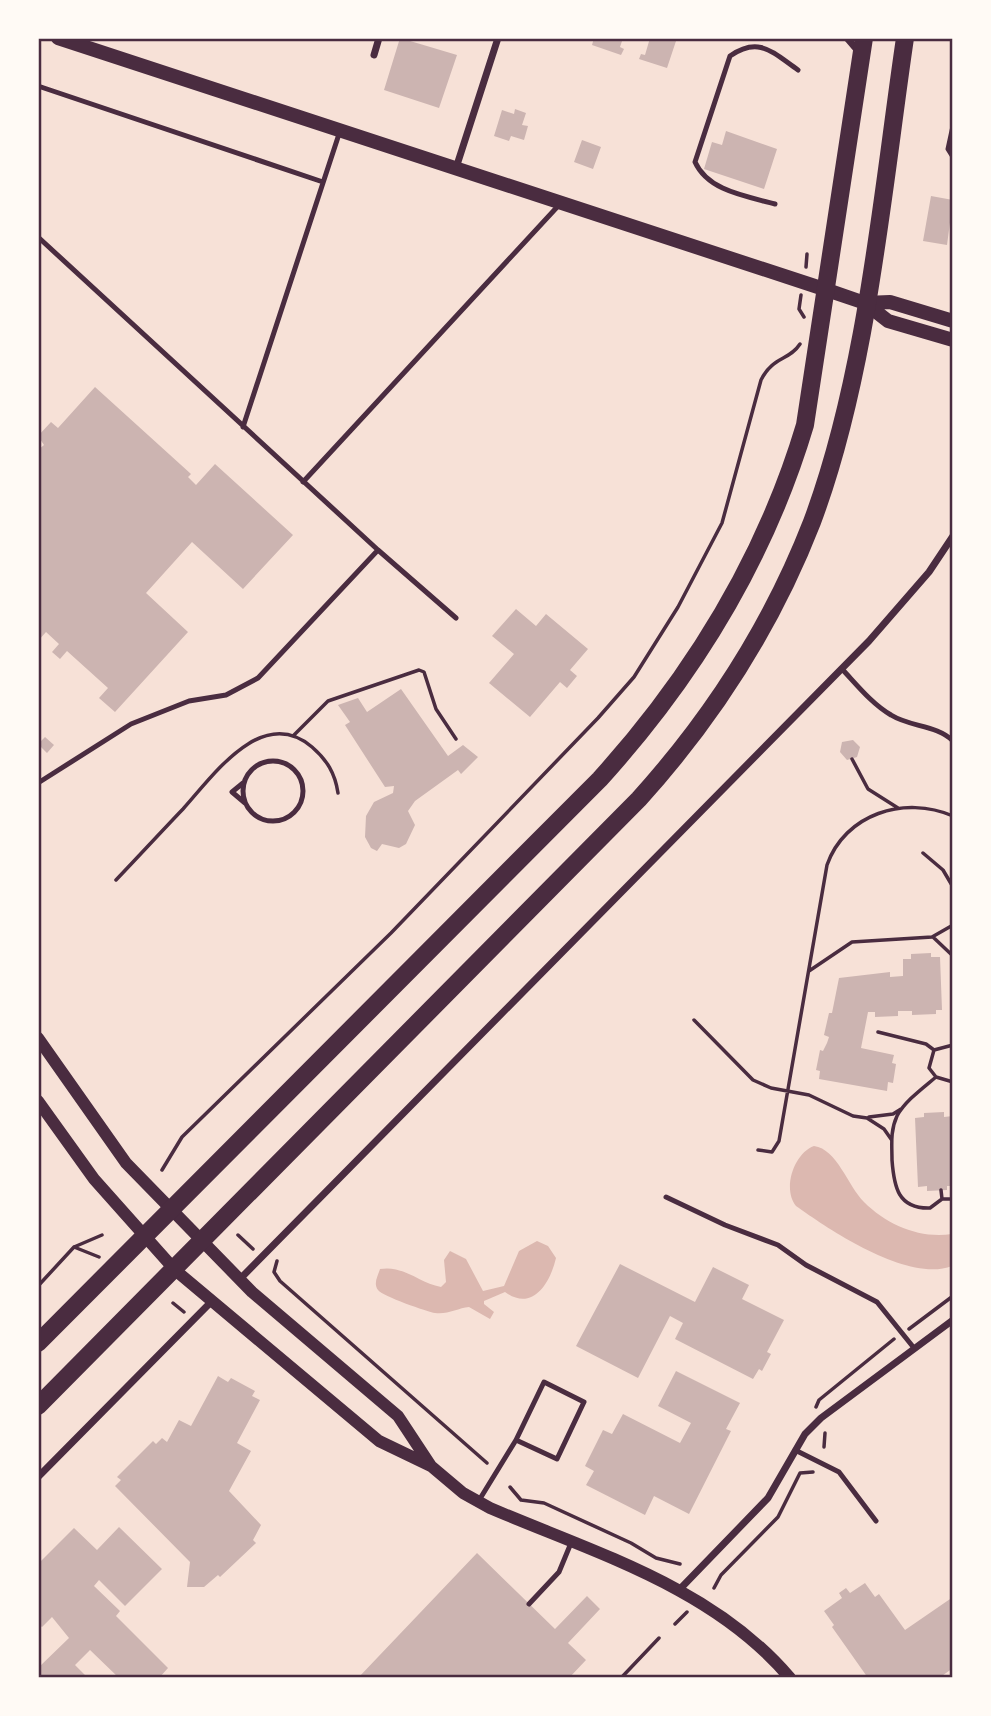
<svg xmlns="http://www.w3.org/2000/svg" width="991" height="1716" font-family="'Sofia Sans Condensed',sans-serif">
<rect width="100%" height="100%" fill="#f7e1d7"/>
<!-- water -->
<path fill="#dcb8b0" d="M814 1146C837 1149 848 1186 864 1202 887 1225 920 1239 952 1234V1266C909 1283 831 1231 796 1206 782 1189 794 1153 814 1146Z
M537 1241 548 1246 556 1258C550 1284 532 1312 505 1292L484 1301V1304L494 1312 490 1319 469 1307C458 1308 447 1315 435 1313 428 1312 382 1296 378 1290 373 1283 378 1276 380 1269 404 1265 419 1283 441 1287L446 1282 444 1260 450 1251 466 1259 483 1291 504 1286 519 1251Z"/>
<!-- building -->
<path fill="#ccb4b1" d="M400 38 457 55 439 108 384 90Z
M594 38H623L620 47 624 49 621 55 592 45Z
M650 38H677L667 68 639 59 641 54 645 55Z
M515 109 526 113 522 125 528 126 524 140 511 136 509 141 494 136 502 110 514 114Z
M726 131 777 149 764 189 704 169 712 142 722 145Z
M582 140 601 147 593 169 574 162Z
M931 196 953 200 947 245 923 241Z
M95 387 191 474 188 477 196 485 215 464 293 535 243 589 192 542 146 593 188 632 115 712 99 698 108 688 67 651 60 659 52 652 59 644 46 632 38 641V450L44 445 38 436 51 422 58 428Z
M516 609 536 626 546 614 588 649 570 670 577 676 567 688 560 682 530 717 489 683 514 654 492 636Z
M401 689 448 756 463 745 478 757 461 774 458 770 415 801 408 811 415 825 406 844 399 848 382 844 377 851 371 848 365 837 366 816 374 802 393 793 394 786 385 787 345 725 350 722 338 705 358 698 367 712Z
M45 737 54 745 47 753 38 744Z
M853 740 860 747 857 757 847 760 840 752 842 742Z
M931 953V957H940L942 1010H936V1014L912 1015V1011H898V1016L875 1017V1012H868L861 1048 894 1055 892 1063 896 1064 893 1083 888 1082 887 1091 819 1079 820 1071 816 1070 820 1050 823 1051 827 1043 829 1037 824 1035 829 1013H832L839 978 890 972V977L903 976V959H911V954Z
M944 1112V1117L953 1116V1186H947V1190L927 1191V1186L918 1187 915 1118 924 1117V1113Z
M620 1264 695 1302 713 1267 749 1285 742 1299 784 1320 767 1352 771 1354 762 1371 759 1369 753 1379 675 1339 683 1323 670 1316 638 1378 576 1346Z
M676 1371 740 1403 726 1429 731 1431 689 1514 654 1496 645 1515 586 1485 594 1471 585 1466 603 1430 612 1434 623 1414 680 1443 691 1423 658 1406Z
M218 1376 228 1382 231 1378 255 1391 252 1396 260 1400 237 1443 251 1451 229 1491 261 1525 253 1540 256 1543 220 1577 218 1575 204 1587H187L190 1562 115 1486 121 1480 117 1477 153 1441 156 1444 162 1438 167 1442 179 1420 191 1426Z
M119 1527 162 1569 125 1606 99 1580 94 1586 120 1611 116 1616 168 1668 159 1678H119L90 1650 75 1665 88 1678H38V1668L69 1638 52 1617 42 1627 38 1624V1564L74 1528 97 1550Z
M477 1553 555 1629 587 1596 600 1609 568 1643 586 1660 569 1678H358Z
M865 1583 875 1597 879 1594 905 1630 953 1597V1668L939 1678H868L832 1627 834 1625 824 1611 842 1598 839 1593 846 1588 850 1593Z"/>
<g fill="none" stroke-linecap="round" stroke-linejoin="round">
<!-- path -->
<path stroke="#4a2c40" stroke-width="3.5" d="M806 267 807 254
M801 295 799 309 804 317
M294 735 328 701 419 670 424 672 436 709 456 739
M852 759 868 789 898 808
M923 853 943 870 953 887
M116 880C138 857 160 833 183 809 213 776 262 704 312 747 327 760 335 773 338 793
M934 938 953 956
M809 971 852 942 932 937 953 925
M694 1020 753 1080 771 1088 809 1095 853 1116 867 1118 884 1129 891 1139
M878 1032 926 1044 934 1050
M953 1045 934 1050 929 1068 936 1077 953 1082
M936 1077C923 1088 905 1101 897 1116 890 1131 892 1145 892 1160 894 1187 898 1209 930 1208L942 1199H953
M869 1117 893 1114 901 1109
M758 1150 772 1152 779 1141 827 865C845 814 904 795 953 816
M162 1170 182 1137 391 933 598 718 634 677 678 607 722 523 761 380C773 356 789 361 800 344
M941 1190 942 1199
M238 1235 253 1249
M74 1247 99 1257
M277 1261 274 1272 280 1281 487 1463
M38 1286 74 1247 102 1235
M173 1303 184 1312
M909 1329 953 1296
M816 1407 819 1400 894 1339
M824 1447 825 1433
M510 1487 521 1500 544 1503 631 1543 656 1558 680 1564
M714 1588 721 1575 778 1517 800 1473 813 1472
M675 1624 687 1612
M621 1678 659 1638"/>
<!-- service -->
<path stroke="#4a2c40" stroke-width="5" d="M38 86 323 182
M953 126 948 149 953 157
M775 204C746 196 708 191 695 162L730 56C759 36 772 52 798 70
M38 237 378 550 258 678 226 695 189 701 131 724 38 783
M243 427 340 131
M303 482 559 205
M378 550 456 618
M842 669C857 685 872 704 891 715 910 727 937 725 953 741
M243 791a30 30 0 1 1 60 0a30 30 0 1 1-60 0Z
M243 783 232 792 245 803
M666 1197 725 1225 778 1245 806 1265 877 1302 914 1348
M795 1450 839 1472 876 1521
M478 1502 516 1440 557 1459 584 1402 544 1382 516 1440
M529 1604 559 1572 571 1543"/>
<!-- minor -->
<path stroke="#4a2c40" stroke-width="7" d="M847 38 859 52
M374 55 379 38
M456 168 498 38
M239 1280 869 641 929 572 953 536
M38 1477 212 1301
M680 1589 768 1498 805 1434 821 1418 953 1320"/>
<!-- tertiary -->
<path stroke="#4a2c40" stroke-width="12" d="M38 1038 126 1163 252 1292 398 1416 431 1466
M38 1101 94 1179 175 1270 379 1441 431 1466 463 1493 490 1508C595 1553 713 1587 790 1678"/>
<!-- secondary -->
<path stroke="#4a2c40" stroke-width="14" d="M58 38 827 290 865 303 888 321 953 340
M865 303 890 302 953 321"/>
<!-- primary -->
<path stroke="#4a2c40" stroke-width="18" d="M38 1343 600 779C693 676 765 559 805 425L864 38
M38 1406 639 799C713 717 772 625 812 522 867 375 882 194 905 38"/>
</g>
<!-- border -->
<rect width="991" height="1716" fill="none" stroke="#fffaf5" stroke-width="80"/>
<rect x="40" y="40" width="911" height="1636" fill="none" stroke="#4a2c40" stroke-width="2.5"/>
</svg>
